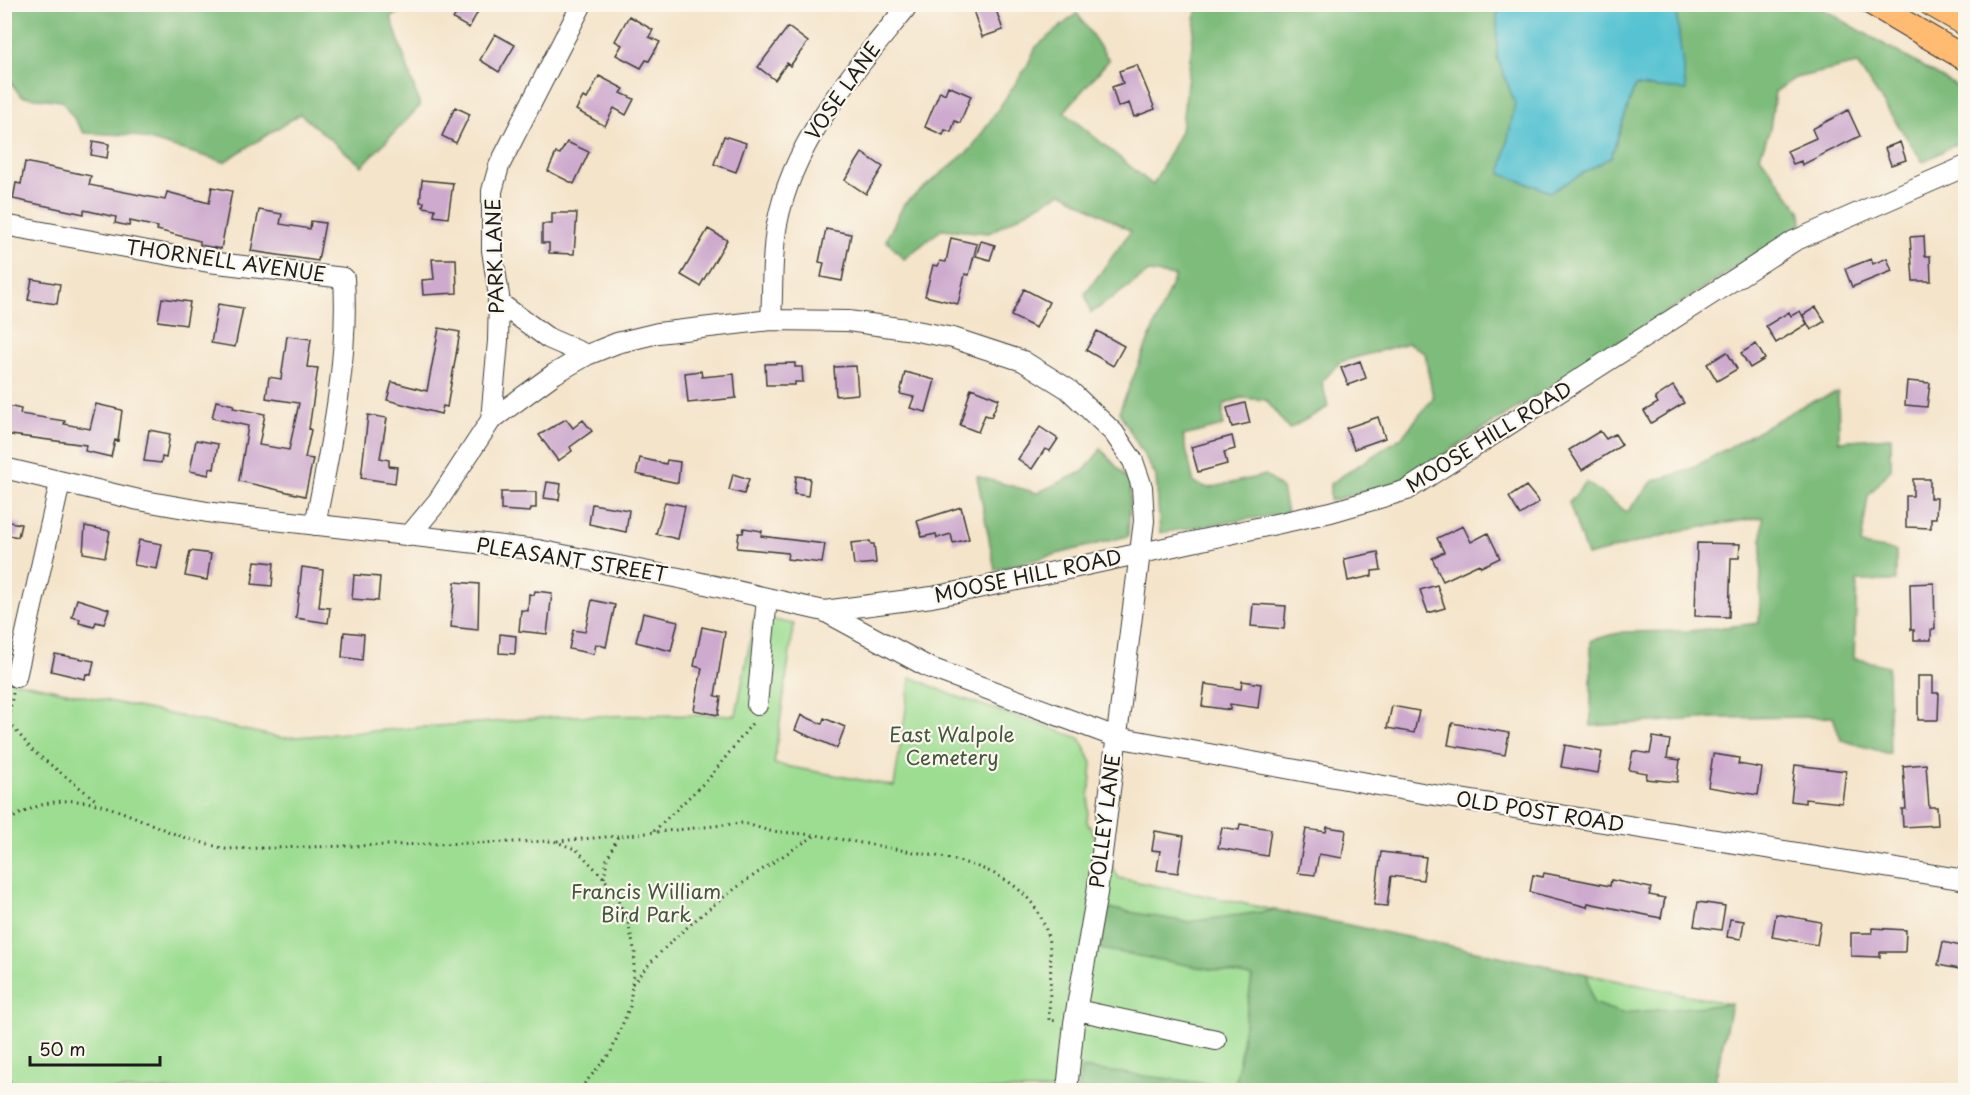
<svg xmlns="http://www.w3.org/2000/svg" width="1970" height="1095" font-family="'Playpen Sans',sans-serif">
<rect width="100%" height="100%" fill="#fbf7ec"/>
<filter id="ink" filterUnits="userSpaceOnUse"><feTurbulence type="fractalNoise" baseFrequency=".0167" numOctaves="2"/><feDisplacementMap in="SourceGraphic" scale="12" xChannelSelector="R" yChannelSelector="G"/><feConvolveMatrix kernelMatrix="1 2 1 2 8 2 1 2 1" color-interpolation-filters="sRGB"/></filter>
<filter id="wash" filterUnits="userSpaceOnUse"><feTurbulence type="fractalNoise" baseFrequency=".008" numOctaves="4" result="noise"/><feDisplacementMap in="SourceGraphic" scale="24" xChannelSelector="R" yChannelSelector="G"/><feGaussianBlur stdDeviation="1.35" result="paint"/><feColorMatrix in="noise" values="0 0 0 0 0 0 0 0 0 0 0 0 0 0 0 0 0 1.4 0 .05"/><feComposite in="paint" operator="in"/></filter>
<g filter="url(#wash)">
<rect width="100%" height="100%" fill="#f4e4ca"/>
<!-- green -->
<path fill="#9ddd92" stroke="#5c7c57" stroke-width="1.5" d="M755 616 794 624 774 764 894 786 911 677 952 695 1080 738 1092 763 1087 822 1119 878 1731 1004 1713 1090H5L4 679 282 738 568 716 736 715Z"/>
<!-- forest -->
<path fill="#7ebc7c" stroke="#4d6c4c" stroke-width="1.5" d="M5 4 412 5 391 17 420 106 362 166 300 114 224 162 132 135 84 133 62 101 21 96 5 75Z
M1197 5H1816L1965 91V139L1923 162 1857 64 1795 78 1775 92 1770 129 1760 156 1801 212 1802 225 1401 482 1330 501V484L1402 437 1433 398 1425 353 1408 343 1340 362 1322 382 1328 407 1289 429 1266 400 1241 398 1223 405V426L1183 436 1194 483 1209 488 1266 475 1282 489 1287 513 1160 533 1156 476 1119 412 1175 276 1149 272 1091 313 1085 294 1131 231 1062 192 989 233 942 229 904 259 886 240 904 204 972 148 1026 68 1036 47 1077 13 1109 60 1064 112 1153 185 1181 131Z
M1838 392 1839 441 1891 437V469L1868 496 1861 545 1896 551V581H1857L1854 658 1888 666 1890 754 1841 740 1833 717 1714 718 1591 726V640L1623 632 1690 631 1759 623 1763 517 1685 530 1587 556 1569 503 1586 482 1627 512 1653 481 1689 470 1804 405Z
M1101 449 1131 483 1128 536 995 570 977 476 1037 493 1084 471Z
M1107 908 1187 922 1276 910 1587 974 1593 1003 1621 1013 1731 1004 1713 1090H1079L1081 1068 1235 1087 1252 977 1100 949Z"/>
<!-- water -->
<path fill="#57c2d2" stroke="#3a6f77" stroke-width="1.5" d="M1513 4 1670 5 1676 11 1686 90 1635 86 1611 157 1551 192 1501 174 1515 103 1497 57V13Z"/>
<g id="blocks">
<!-- building -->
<path fill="#cdaace" d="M462 4H482L469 28 453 19Z
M971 4H994L1003 30 982 37Z
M629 16 653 30 649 37 660 42 649 61 646 60 641 68 616 55 622 45 615 41Z
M788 27 808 42 790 66 787 63 775 80 758 67Z
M495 34 515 45 499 72 480 60Z
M1137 65 1155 109 1134 117 1129 103 1118 107 1112 87 1123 83 1119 71Z
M599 76 624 89 621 93 634 99 626 115 614 108 605 126 576 110 583 97 587 99Z
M948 86 971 96 960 123 955 121 951 132 945 130 943 135 925 127 940 91 945 94Z
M455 107 470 114 456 143 442 136Z
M1848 110 1860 136 1802 165 1801 161 1793 164 1787 151 1816 138 1812 129Z
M724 136 746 143 736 172 714 164Z
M93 141 109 144 107 158 91 155Z
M567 142 589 152 574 184 548 171 556 153 560 154Z
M1900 142 1906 160 1891 165 1885 148Z
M862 153 883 167 866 194 845 180Z
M25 162 91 176 89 185 165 200 167 192 209 203 212 187 232 191 221 249 200 245V241L157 230 158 227 130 221 129 226 115 223 116 217 84 210V214L13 199 16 183 21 184Z
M422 180 453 183 448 218 434 216 435 209 423 207 424 202H420Z
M259 210 282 214 280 224 310 229 311 221 325 223 318 261 251 251Z
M552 213H577L574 254 549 253V243H542V224H552Z
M708 229 727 240 700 286 681 275Z
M826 229 851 234 842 281 821 277 824 263 819 262Z
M1924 236 1925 256H1930L1931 281H1913L1910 237Z
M951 238 977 244 969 275 965 274 958 304 925 296 933 265 938 266 940 261 946 262Z
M981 241 995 245 990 260 976 256Z
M1887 258 1892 271 1852 287 1845 269 1871 259 1873 264Z
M432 259H456L457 293 423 295 422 280 434 279Z
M32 279 60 284 57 304 28 300Z
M1024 289 1049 302 1036 328 1011 316Z
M162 298 190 302 186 325 158 321Z
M218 304 243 308 235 347 211 343Z
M1816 307 1825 321 1811 330 1803 315Z
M1800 311 1807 324 1776 343 1766 326 1789 312 1791 316Z
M439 328 460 332 447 407 443 406 441 414 387 400 392 382 427 391Z
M1097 331 1124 346 1113 366 1086 350Z
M287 336 311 339 307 367 318 368 309 429 311 430 305 458 313 459 305 496 239 481 248 426 212 418 216 401 234 405 233 408 265 414 259 445 289 450 299 403 266 398 269 377 281 379Z
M1756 344 1765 359 1750 368 1741 353Z
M1727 352 1737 369 1717 381 1707 364Z
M1360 361 1366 378 1348 385 1341 368Z
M795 363V367H802L803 382H795V385H766L765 364Z
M856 366 858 394 836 396 834 367Z
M701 371 702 377 734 374 736 398 688 403 685 373Z
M905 372 935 380 926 412 910 408 914 397 900 394Z
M1907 381 1930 383 1927 407 1905 405Z
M1673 386 1684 403 1651 423 1644 411 1658 403 1655 398Z
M971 388 999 399 991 417 985 415 978 432 960 425Z
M1245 403 1250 423 1232 427 1227 408Z
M96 404 122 410 118 441 115 440 111 457 85 451 86 445 4 434V405L21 409 20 414 65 421 64 424 90 429Z
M368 415 387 418 380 458 389 460V466L397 467 395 483 361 478Z
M1378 417 1385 438 1354 449 1346 428Z
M566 419 573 428 583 420 592 431 570 447 572 451 558 461 539 435Z
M1040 427 1058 439 1050 451 1045 449 1032 469 1018 459Z
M149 430 170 434 166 458 162 457 161 463 144 461Z
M1600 431 1606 439 1615 434 1622 445 1582 470 1569 450Z
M1232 436 1235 449 1224 452 1227 464 1198 472 1191 447Z
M196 440 218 444 214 469 210 468 209 475 190 471Z
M640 458 666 464 667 460 680 462 678 483 636 474Z
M733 474 749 479 744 494 729 490Z
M796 476 810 478 808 496 794 494Z
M1913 479H1930V498H1937L1936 518H1931V528L1906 527V496H1913Z
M547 482 561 484 559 500 544 498Z
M1526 486 1539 502 1520 515 1509 497Z
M501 492H536V508H531L530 512 501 510Z
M665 502 685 506 678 539 656 534Z
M592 504 629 510 626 532 589 524Z
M961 507 969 539 953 543 951 534 937 538 936 534 922 537 917 521Z
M4 521 21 524 18 537 4 534Z
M85 526 110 531 105 557 83 553Z
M1463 526 1471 542 1488 533 1500 558 1481 567 1479 564 1443 581 1432 558 1444 552 1437 538Z
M744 528 762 531 761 536 825 544 822 563 787 559 788 553 737 548 739 533H743Z
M139 540 162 544 157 569 134 565Z
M870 541 871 544H874L876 563 854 565 851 543Z
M1697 543 1740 544 1739 558H1731L1729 617 1695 616Z
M190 551 211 554 207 580 185 576Z
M1378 552 1381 570 1372 571V576L1348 581 1344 559Z
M255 561 274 563 272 586 252 584Z
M302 567 323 570 319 607 330 608 328 623 296 618Z
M354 575 380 577 378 601 352 599Z
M455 582 479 584 478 630 451 627Z
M1934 583 1935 629 1931 630V640H1914V630H1911L1910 584Z
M1437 585 1445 608 1428 613 1420 590Z
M535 591 552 593 547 634 519 631 521 610 528 611 529 594 534 595Z
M77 599 109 609 104 624 96 622 94 627 79 623 80 619 72 617Z
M592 600 615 605 606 647 596 644 594 654 569 649 573 630 585 632Z
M1253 604 1286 606 1284 629 1251 626Z
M643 613 678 621 671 651 636 642Z
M702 627 725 632 715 696 721 697 718 715 694 710 702 668 694 666Z
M344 632 364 634 362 660 342 657Z
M500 634 516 636 515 654 499 653Z
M55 654 94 661 91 675 86 674 85 679 51 671Z
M1918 676H1933V693H1939L1938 720H1918Z
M1242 681 1261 684 1258 708 1230 704V710L1202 706 1205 684 1241 689Z
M1392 706 1419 711 1414 733 1387 728Z
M801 715 822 724 824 718 845 727 837 748 795 730Z
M1452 723 1509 733 1505 755 1448 745Z
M1653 737 1670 740 1667 758 1680 760 1677 782 1646 779 1647 773 1629 770 1633 751 1650 754Z
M1565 745 1602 752 1598 773 1561 767Z
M1713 754 1739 758 1738 764 1762 768 1758 795 1708 787Z
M1926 764 1929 807H1937L1938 825 1903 827 1902 809H1906L1903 766Z
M1795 765 1846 771 1842 803 1805 799V803L1791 801Z
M1240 824 1271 829 1267 856 1218 848 1222 827 1239 830Z
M1327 827 1346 830 1342 858 1319 854 1315 875 1298 873 1306 829 1326 832Z
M1155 831 1184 836 1178 873 1157 870 1160 851 1152 850Z
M1381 852 1426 857 1423 880 1391 876 1387 906 1374 905Z
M1544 873 1610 886 1611 880 1651 888 1649 895 1665 898 1661 918 1588 903 1587 907 1530 892 1533 875 1543 877Z
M1698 902 1725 906 1721 930 1694 926Z
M1776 914 1821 922 1817 945 1772 937Z
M1730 919 1744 921 1741 939 1727 937Z
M1872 928 1906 930 1905 952H1880V957L1851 956V933H1872Z
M1943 942 1965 947V970L1938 965Z"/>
</g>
</g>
<g filter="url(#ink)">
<use href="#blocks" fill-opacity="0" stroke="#3c3a36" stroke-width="1.5"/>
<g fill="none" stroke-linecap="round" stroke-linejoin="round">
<!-- minor casing -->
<g stroke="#3c3a36" stroke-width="22">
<path id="minor" d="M4 225 209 262 344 278C349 362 331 444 315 525
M498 302 548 338 587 355
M771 320C773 289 771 255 777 224 793 140 853 73 905 9
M491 420 498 341 499 296 492 250V191L499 166 582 4
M4 468 139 500 213 513 538 550 684 579 824 611 928 667 1116 737 1422 793 1966 880
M409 536 438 501 491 420 554 374 587 355 617 343 658 333 771 320 848 321 906 329 953 338 1023 361 1068 389 1114 433 1133 461 1142 487 1144 521 1097 893 1074 1023 1067 1090
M824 611 932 597 1008 582 1331 512 1407 490 1794 241 1966 166
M16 677 60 483
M757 705 767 598
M1077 1010 1216 1040"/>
</g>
<!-- major casing -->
<g stroke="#3c3a36" stroke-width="26">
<path id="major" d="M1873 4 1966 59
M1931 4 1966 24"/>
</g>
<!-- path -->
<path stroke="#3c3a36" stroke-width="3" stroke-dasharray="1.5 4.5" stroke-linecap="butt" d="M13 693 8 721 33 751 97 801
M4 743 8 721
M4 824C68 779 113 809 175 834 191 840 208 844 225 849L554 841 577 850 604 878 617 898 628 922 635 953 630 1006 611 1052 580 1089 573 1090
M654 831 710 777 754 721
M557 841 618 836
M604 878 607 859 618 836 743 823 770 831 815 835
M632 984C683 922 748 877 816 835 844 840 873 845 901 850 957 859 1028 869 1047 933 1054 959 1049 992 1049 1020L1058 1021
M4 1078 26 1090"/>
<!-- minor -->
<use href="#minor" stroke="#fff" stroke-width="20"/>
<!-- major -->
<use href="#major" stroke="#ffbb71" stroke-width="24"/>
</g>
</g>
<g text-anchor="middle" stroke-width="4.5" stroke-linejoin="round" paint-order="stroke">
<!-- street labels -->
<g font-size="20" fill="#1c1c1c" stroke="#fbf7ec">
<text transform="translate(843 91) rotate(-55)" y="7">VOSE LANE</text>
<text transform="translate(495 256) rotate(-92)" y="7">PARK LANE</text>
<text transform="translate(226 261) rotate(8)" y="7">THORNELL AVENUE</text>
<text transform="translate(1489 437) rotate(-32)" y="7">MOOSE HILL ROAD</text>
<text transform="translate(572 560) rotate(9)" y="7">PLEASANT STREET</text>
<text transform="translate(1028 576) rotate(-12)" y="7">MOOSE HILL ROAD</text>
<text transform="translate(1540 812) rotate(9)" y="7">OLD POST ROAD</text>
<text transform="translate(1105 821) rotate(-83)" y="7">POLLEY LANE</text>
</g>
<!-- park labels -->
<g font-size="20" fill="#43563f" stroke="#fbf7ec">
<text x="952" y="742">East Walpole<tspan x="952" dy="23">Cemetery</tspan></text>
<text x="646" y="899">Francis William<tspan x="646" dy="23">Bird Park</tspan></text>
</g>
</g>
<!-- margin -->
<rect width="1970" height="1095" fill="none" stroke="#fbf7ec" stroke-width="24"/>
<!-- scale -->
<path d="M30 1056v9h130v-9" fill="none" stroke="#1c1c1c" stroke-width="3"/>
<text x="39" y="1056" font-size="18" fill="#1c1c1c" stroke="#fbf7ec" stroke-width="4.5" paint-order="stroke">50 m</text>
</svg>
